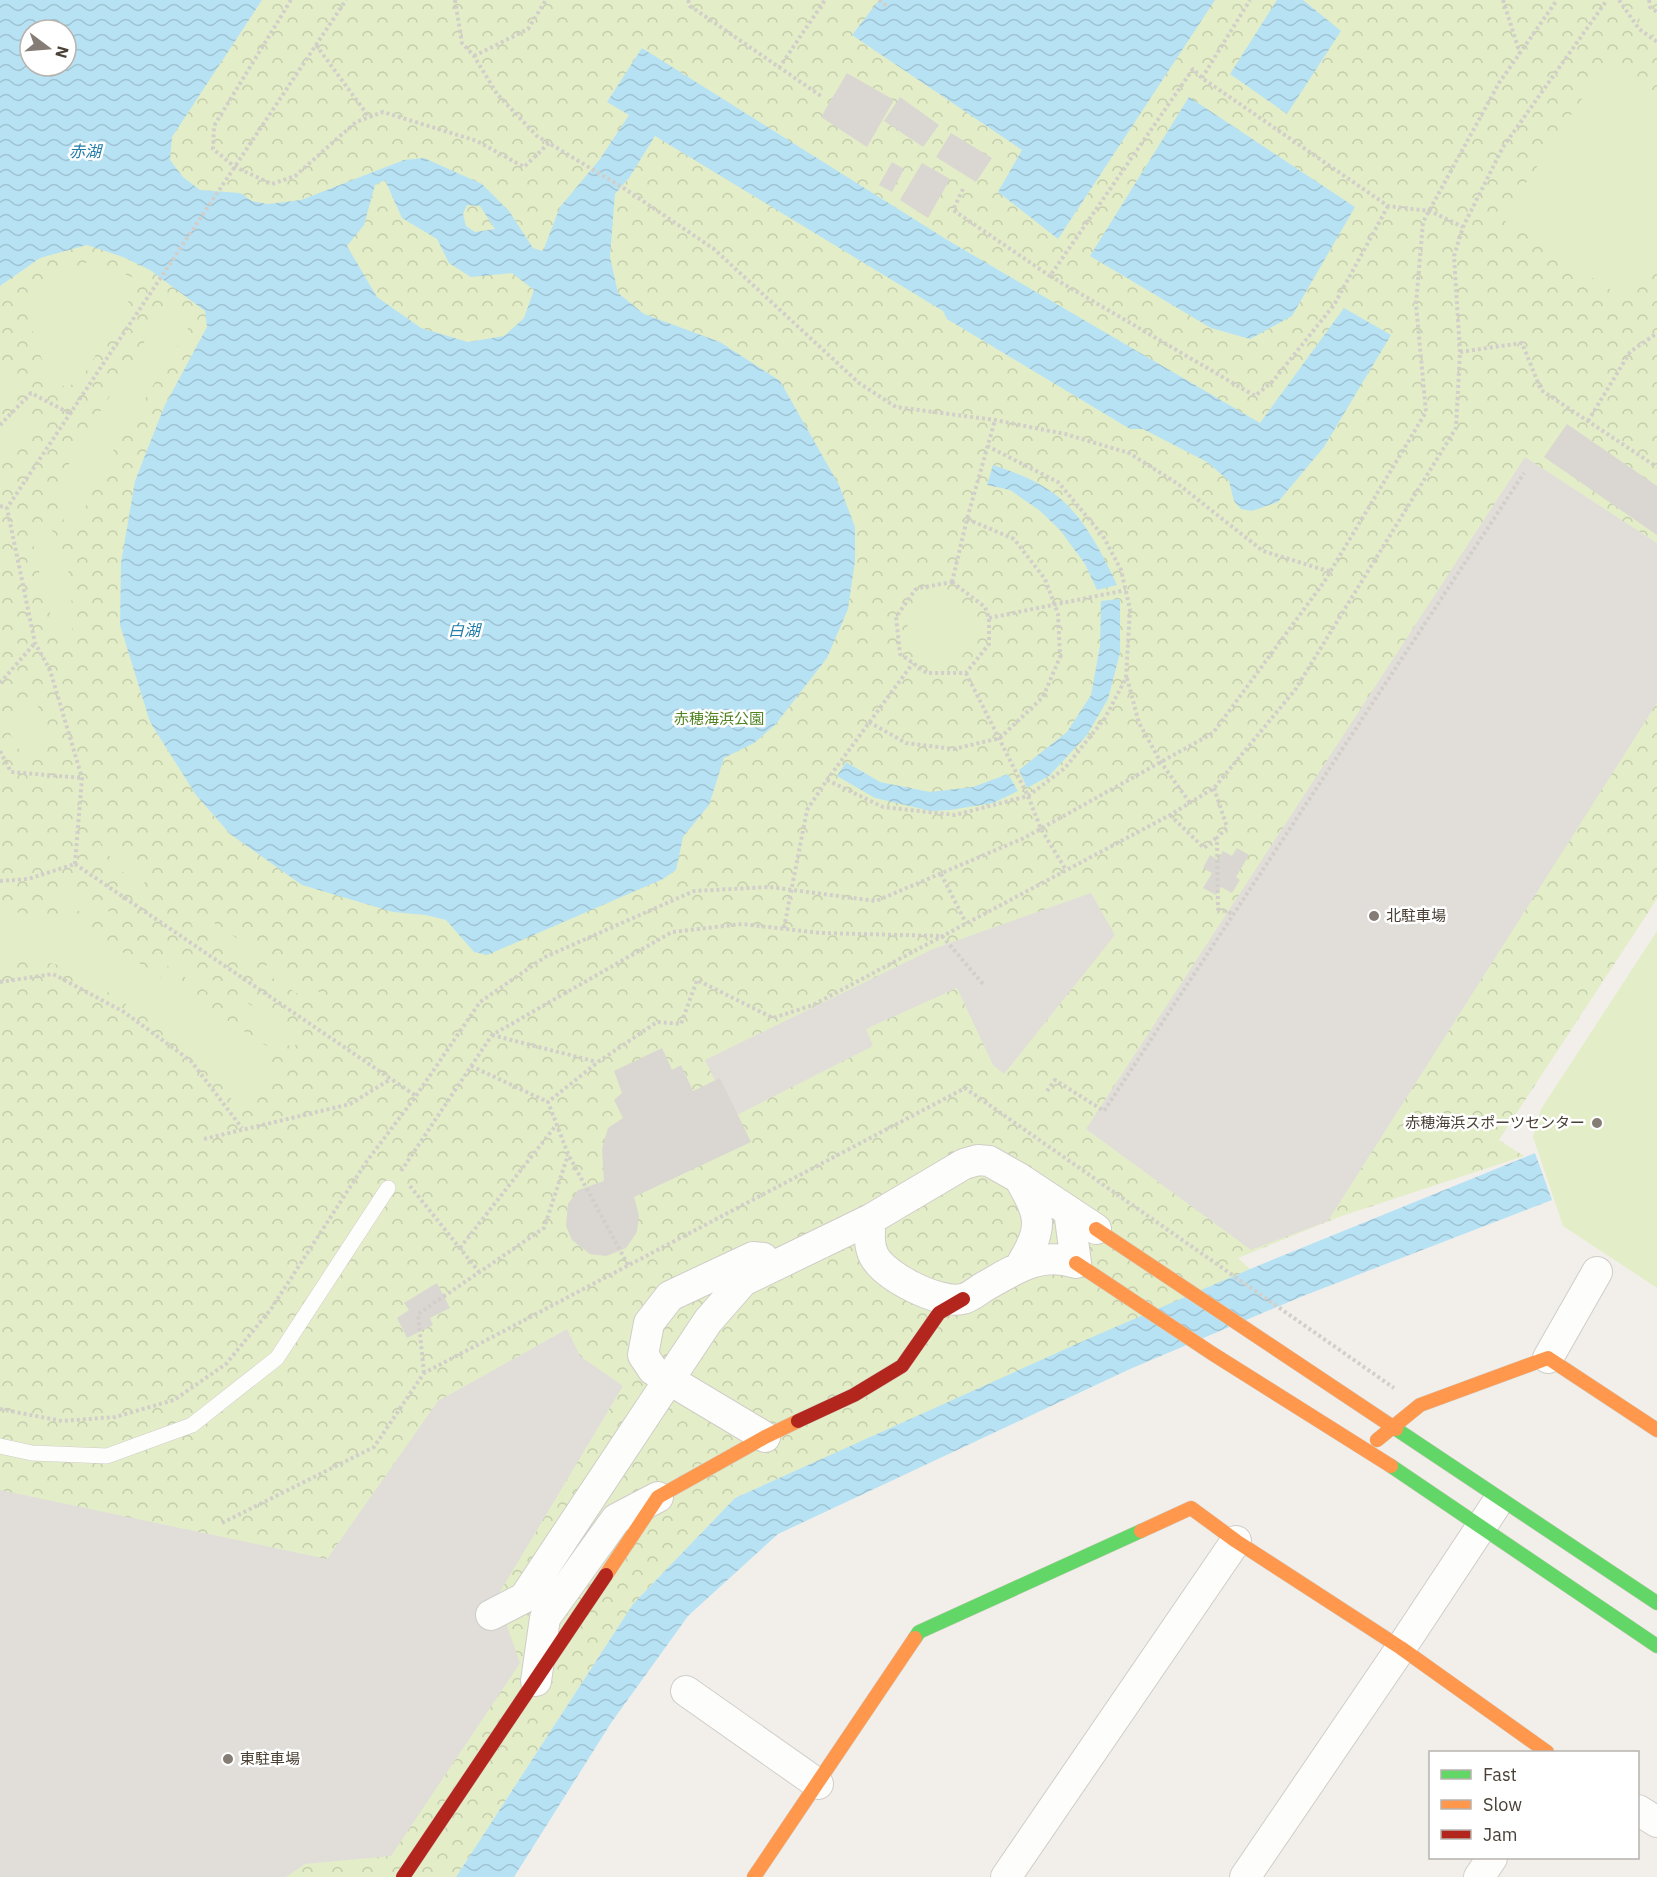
<svg xmlns="http://www.w3.org/2000/svg" width="1657" height="1877" font-family="'IBM Plex Sans','Noto Sans JP',sans-serif">
<defs>
<pattern id="park-crowns" width="20" height="18" patternUnits="userSpaceOnUse" patternTransform="scale(1.5)"><rect width="20" height="18" fill="#e3eec8"/><path d="M2 6a3 3 0 1 1 6 0M12 15a3 3 0 1 1 6 0" fill="none" stroke="#c4cdac"/></pattern>
<pattern id="water-waves" width="16" height="10" patternUnits="userSpaceOnUse" patternTransform="scale(1.5)"><rect width="16" height="10" fill="#b7e2f4"/><path d="M0 5q4-4 8 0t8 0" fill="none" stroke="#9fc3d2"/></pattern>
</defs>
<rect width="100%" height="100%" fill="#f2efeb"/>
<!-- park -->
<path fill="url(#park-crowns)" fill-rule="evenodd" d="M0 0H1657V899L1499 1140 1524 1156 1339 1217 1238 1258 1250 1269 735 1498 633 1604 456 1877H0ZM30 30H66V66H30Z"/>
<!-- garden -->
<path fill="#e3eec8" d="M1632 0H1640L1649 22 1657 27V37L1643 28Z
M1605 64 1657 96V257L1628 301 1502 219Z
M91 260 141 281 78 384 62 386 47 376 22 297Z
M170 302 192 322 91 487 80 526 64 524 60 483 75 451Z
M0 374 17 384 0 413Z
M23 413 40 427 20 449 0 457V432Z
M39 520C76 539 72 611 72 646L58 641 41 580 31 534Z
M936 593 951 594 973 611 976 638 959 660C942 661 920 666 911 647 907 639 908 627 907 618L924 597Z
M36 694 47 757 26 756 13 743 7 721 18 701Z
M106 830 124 857 147 880 139 888 114 863 96 835Z
M57 891 81 897 123 919 118 930 77 910 53 903Z
M15 912 76 922 276 1052 268 1065 284 1078 235 1104 209 1067 180 1040 70 967 28 959 0 968V915Z
M199 913 256 951 248 962 191 925Z
M1657 931V1288L1563 1226 1533 1137 1541 1109Z
M171 952 228 990 220 1000 163 963Z
M271 960 328 998 320 1008 262 971Z
M243 1000 301 1038 293 1048 236 1012Z"/>
<!-- parking -->
<path fill="#e1deda" d="M1525 457 1657 543V703L1328 1221 1251 1250 1086 1129Z
M1091 893 1115 935 1004 1074 993 1065 957 988 866 1029 873 1046 733 1117 705 1060 933 949Z
M567 1329 580 1356 623 1386 497 1597 520 1663 391 1856 305 1864 286 1877H0V1490L327 1559 438 1401Z"/>
<!-- water -->
<path fill="url(#water-waves)" fill-rule="evenodd" d="M0 0H262L172 137 170 160 183 177 200 190 240 193 252 201 268 204 301 200 404 160 424 158 482 184 509 211 533 248 543 251 560 207 600 159 629 115 607 102 642 48 949 241 1260 423 1344 308 1391 335 1324 447 1278 502 1252 511 1241 509 1234 501 1229 481 1207 462 1143 429H1130L947 319 943 311 655 136 629 178 615 194 610 257 618 293 644 314 720 342 780 381 839 485 855 527V561L848 609 827 658 775 725 754 743 724 758 709 805 683 837 676 870 663 879 487 955 474 952 446 920 426 915 393 912 302 885 230 834 196 795 150 722 120 625 121 563 135 481 164 407 207 327 205 311 150 270 123 257 87 245 40 258 0 286ZM30 30H66V66H30ZM385 180 402 218 437 239 449 263 471 277 512 273 534 290 524 318 504 336 468 342 421 328 377 297 347 246 364 225 375 185ZM467 205 480 206 495 229 475 232 466 226 463 214Z
M879 0H1215L1058 239 998 192 1022 150 852 35Z
M1277 0H1303L1341 31 1287 114 1230 74Z
M1189 97 1355 207 1292 316 1250 339 1211 328 1090 256Z
M993 465C1017 473 1043 483 1062 500 1086 521 1104 557 1117 585L1097 590 1085 564 1060 530 1039 510 1010 490 987 485Z
M1120 599V653L1108 699 1087 735 1049 776 1027 788 1019 770 1067 732 1091 695 1100 646 1101 601Z
M846 762 880 782 930 792 973 787 1008 774 1018 791 993 803 950 810 931 811 875 798 837 776Z
M1535 1153 1552 1200 1303 1296 1130 1369 778 1534 688 1616 611 1723 514 1877H456L633 1604 735 1498 1090 1338 1250 1269Z"/>
<!-- building -->
<path fill="#dad6d1" d="M847 73 894 100 867 147 821 117Z
M900 97 939 125 923 147 884 121Z
M951 133 992 158 976 182 936 157Z
M892 162 904 169 892 192 879 185Z
M922 163 950 179 928 218 900 200Z
M1567 424 1657 486V535L1544 457Z
M1237 848 1249 855 1236 877 1240 880 1232 893 1221 887 1216 895 1203 888 1212 873 1203 868 1210 855 1218 860 1223 851 1232 856Z
M662 1048 672 1070 681 1065 693 1091 720 1078 751 1142 634 1197 639 1215 637 1232 626 1248 606 1256 590 1254 572 1240 566 1226 568 1204 578 1190 604 1181 602 1149 608 1128 623 1118 614 1100 622 1093 614 1071Z
M437 1283 450 1308 430 1318 433 1325 407 1338 397 1318 409 1310 404 1303Z"/>
<g fill="none" stroke-linecap="round" stroke-linejoin="round">
<!-- lane casing -->
<g stroke="#d0cdc8" stroke-width="16">
<path id="lane" d="M0 1446 32 1453 107 1456 192 1425 277 1358 388 1188"/>
</g>
<!-- street casing -->
<g stroke="#d0cdc8" stroke-width="32">
<path id="street" d="M871 1219C870 1232 868 1244 874 1256 885 1277 939 1304 962 1299 969 1298 976 1292 982 1288 1014 1270 1039 1251 1076 1263L1069 1211
M763 1258 753 1257 670 1296 649 1323 643 1355 653 1370 765 1437
M1019 1268C1044 1227 1042 1218 1019 1178
M1548 1358 1597 1272
M491 1615 524 1598 708 1321 743 1281 871 1219 964 1164 978 1160 989 1161 1019 1178 1096 1229
M536 1681 545 1618 616 1519 658 1497
M686 1691 818 1784
M1638 1810 1657 1822
M1006 1877 1236 1541
M1245 1877 1401 1648 1495 1506
M1479 1877 1492 1858"/>
</g>
<!-- fast casing -->
<g stroke="#d4cec3" stroke-width="15">
<path id="fast" d="M1396 1429 1657 1603
M1391 1466 1657 1646
M915 1638 919 1632 1141 1531"/>
</g>
<!-- slow casing -->
<g stroke="#d4cec3" stroke-width="15">
<path id="slow" d="M1096 1229 1396 1429
M1076 1263 1213 1354 1391 1466
M1377 1440 1420 1405 1548 1358 1657 1430
M1141 1531 1191 1508 1236 1541 1401 1648 1547 1752
M606 1575 658 1497 765 1437 798 1421
M754 1877 915 1638"/>
</g>
<!-- jam casing -->
<g stroke="#d4cec3" stroke-width="15">
<path id="jam" d="M798 1421 854 1395 902 1366 939 1313 963 1299
M403 1877 606 1575"/>
</g>
<!-- path -->
<path stroke="#d2cfca" stroke-width="4" stroke-dasharray="3 3" stroke-linecap="butt" d="M291 0 214 126 213 149 235 167 272 184 295 176 356 122 383 112 477 141 524 167 549 143
M455 0 462 43 474 56 497 94 537 136 625 189 714 249 859 383 896 407 995 420 1065 434 1129 453 1178 484 1263 551 1331 572
M688 0 690 6 821 96
M879 0 888 7
M1503 0 1520 54
M1619 0 1639 29 1657 42
M1649 0 1650 7 1657 12
M316 45 369 117
M474 56 528 29 546 0
M779 68 825 0
M1202 78 1250 0
M963 189 953 210 1050 276
M1388 206 1334 305 1273 381 1255 396 1050 276 1193 69 1202 78 1388 206 1430 211 1463 227
M1460 352 1454 256 1463 227 1503 147 1607 0
M1588 421 1630 352 1657 333
M0 425 31 393 71 414
M0 506 7 508
M952 582 985 607 989 618V644L966 673H927L900 654 896 617 915 590 919 588Z
M952 582 967 519 995 420
M989 618 1126 590
M966 673 1028 796 1041 829 1066 870
M1127 678 1139 723 1160 761 1190 803
M0 683 35 643
M869 722 906 743 954 749 1000 738 1043 697 1060 657 1058 614 1045 579 1014 539 967 519
M0 751 11 772 82 778
M827 780 883 807 955 815 1028 796 1065 768 1105 718 1126 678 1130 609 1121 570 1103 536 1058 482 987 446
M1214 788 1227 827 1217 838 1218 909 1234 914
M1170 815 1204 848 1216 838
M75 864 82 778 50 670 35 643 7 508 346 0
M75 864 416 1096
M941 874 966 923
M0 881 28 879 75 864
M784 928 807 810 827 780 913 663
M0 982 53 974 124 1012 191 1061 242 1128
M492 1035 597 1062
M471 1066 548 1102
M1047 1091 1055 1080 1104 1111 1524 473
M204 1139 350 1104 391 1079
M401 1171 492 1035 672 932 742 924 821 933 942 936 983 984
M410 1186 479 1272
M460 1248 557 1124
M628 1265 568 1154 548 1102 598 1062 657 1022 681 1024 697 980 773 1018 813 1005 1170 815 1214 788 1295 690 1456 428 1460 352 1522 343 1541 390 1657 467
M424 1373 418 1314 544 1228 568 1155
M0 1409 62 1421 115 1417 174 1400 226 1364 271 1309 367 1161 416 1096 480 1002 545 957 694 891 770 887 876 901 1024 838 1213 733 1324 582 1426 412 1416 304 1423 222 1499 83 1557 0
M222 1523 374 1447 424 1373 965 1088 1394 1388"/>
<!-- lane -->
<use href="#lane" stroke="#fdfdfc" stroke-width="15"/>
<!-- street -->
<use href="#street" stroke="#fdfdfc" stroke-width="30"/>
<!-- fast -->
<use href="#fast" stroke="#63d668" stroke-width="14"/>
<!-- slow -->
<use href="#slow" stroke="#ff974d" stroke-width="14"/>
<!-- jam -->
<use href="#jam" stroke="#b3261e" stroke-width="14"/>
</g>
<!-- markers -->
<g fill="#857d75" stroke="#fff" stroke-width="2">
<circle cx="1374" cy="916" r="6"/>
<circle cx="1597" cy="1123" r="6"/>
<circle cx="228" cy="1759" r="6"/>
</g>
<g text-anchor="middle" stroke-width="5" stroke-linejoin="round" paint-order="stroke">
<!-- park labels -->
<g font-size="15" fill="#508321" stroke="#fff">
<text x="719" y="724">赤穂海浜公園</text>
</g>
<!-- poi labels -->
<g font-size="15" fill="#4a4035" stroke="#fff" text-anchor="start">
<text x="1386" y="921">北駐車場</text>
<text x="1585" y="1128" text-anchor="end">赤穂海浜スポーツセンター</text>
<text x="240" y="1764">東駐車場</text>
</g>
<!-- water labels -->
<g font-size="16" font-style="italic" fill="#1f7ca7" stroke="#fff">
<text x="85" y="157">赤湖</text>
<text x="464" y="636">白湖</text>
</g>
</g>
<!-- legend -->
<rect x="1429" y="1751" width="210" height="108" fill="#ffffff" stroke="#b7b3ae" stroke-width="1.5"/>
<rect x="1441" y="1770" width="30" height="9" fill="#63d668" stroke="#b7b3ae" stroke-width="1.5"/>
<text x="1483" y="1781" font-size="18" fill="#4a4035">Fast</text>
<rect x="1441" y="1800" width="30" height="9" fill="#ff974d" stroke="#b7b3ae" stroke-width="1.5"/>
<text x="1483" y="1811" font-size="18" fill="#4a4035">Slow</text>
<rect x="1441" y="1830" width="30" height="9" fill="#b3261e" stroke="#b7b3ae" stroke-width="1.5"/>
<text x="1483" y="1841" font-size="18" fill="#4a4035">Jam</text>
<!-- north arrow -->
<g transform="translate(48 48) rotate(106)"><circle r="28" fill="#ffffff" stroke="#b7b3ae" stroke-width="1.5"/>
<path d="M0-4.5L10 22L0 15L-10 22Z" fill="#857d75"/>
<text y="-9" font-size="16" font-weight="bold" text-anchor="middle" fill="#4a4035">N</text>
</g>
</svg>
